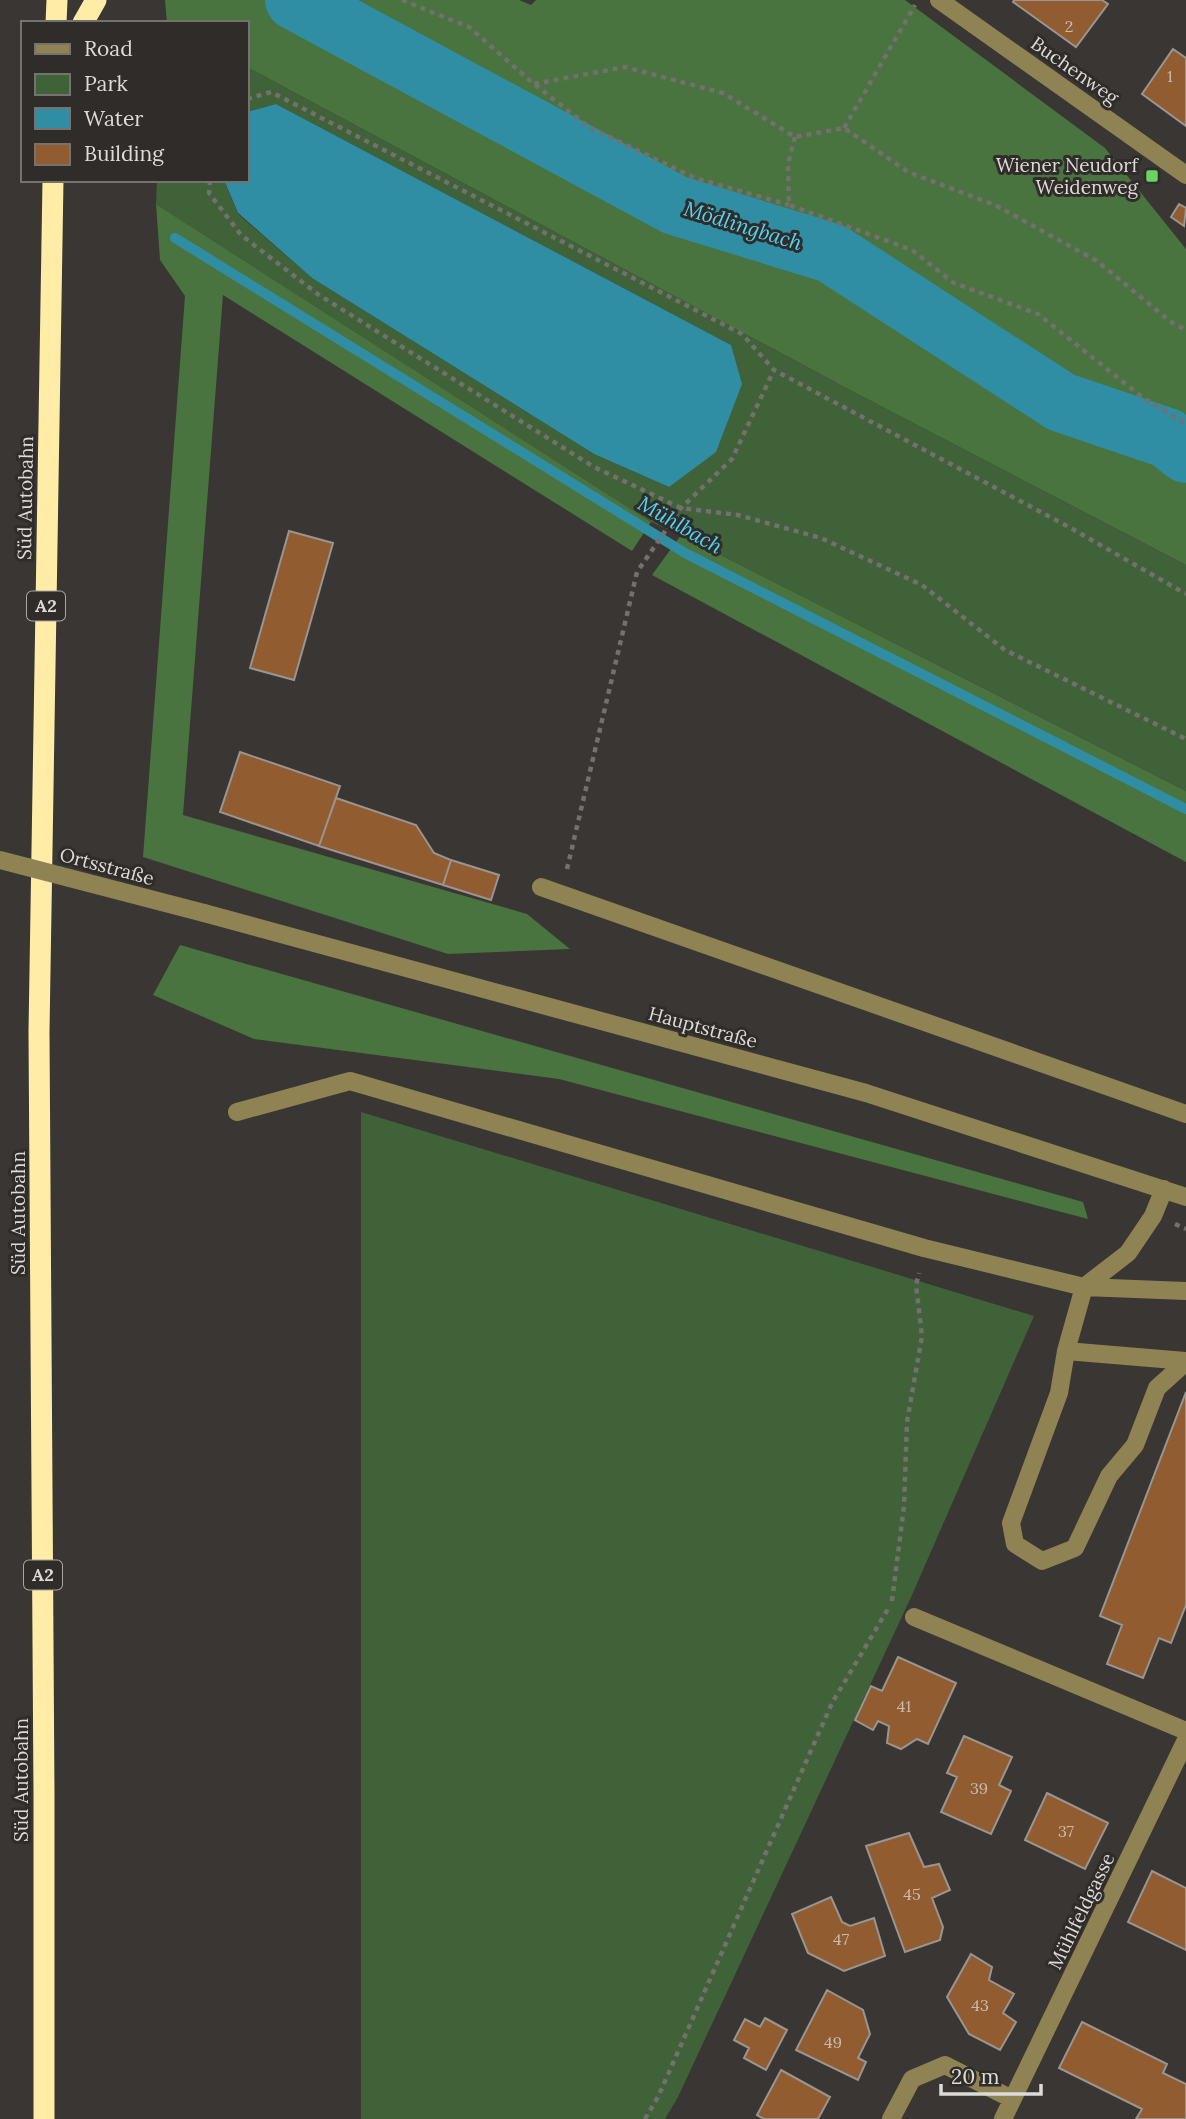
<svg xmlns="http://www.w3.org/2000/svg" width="1186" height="2119" font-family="Lora,serif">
<rect width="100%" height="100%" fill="#393634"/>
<!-- green -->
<path fill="#406238" d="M247 67 850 390 1186 565V791L681 535 651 522 156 204 157 180H224L238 214 312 278 594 454 669 487 731 345 276 104 250 111 247 116Z
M361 1112 1034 1316 912 1595 678 2097 665 2119H361Z"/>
<!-- forest -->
<path fill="#49733f" d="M165 0H519L531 5 536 0H905L1105 148 1186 249V565L850 390 247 67V23H167Z
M156 204 651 522 632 551 223 295 183 815 527 914 570 949 448 954 143 857 185 296 160 260Z
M681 535 1186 791V862L652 575Z
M180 945 1083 1202 1088 1219 559 1079 254 1039 153 995Z"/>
<!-- water -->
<path fill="#2f8ea4" d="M276 104 731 345 742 384 716 452 669 487 594 454 312 278 238 213 224 180H247V116L250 111Z"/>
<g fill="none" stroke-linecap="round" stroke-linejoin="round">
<!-- stream -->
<path stroke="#2f8ea4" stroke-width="10" d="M175 238 685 553 1186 809"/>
<!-- river -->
<path stroke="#2f8ea4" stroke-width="60" d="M295 0 675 205 831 253 1061 402 1167 438 1186 453"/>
</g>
<!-- building -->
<path fill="#915c30" stroke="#999593" stroke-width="2" d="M1014 0H1102L1108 4 1076 47 1013 2Z
M1173 49 1186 58V126L1142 94Z
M1179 204 1186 208 1184 226 1171 217Z
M289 531 333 543 294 680 250 668Z
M240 752 340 786 319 846 220 812Z
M336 798 416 825 434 853 451 860 443 885 319 846Z
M451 860 499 875 491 900 443 885Z
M1186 1392V1605L1171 1643 1159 1638 1143 1678 1107 1664 1122 1625 1100 1616Z
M898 1657 956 1683 928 1744 917 1739 901 1749 887 1743 889 1726 878 1721 873 1730 855 1720 871 1686 882 1691Z
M964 1736 1012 1757 999 1785 1011 1791 991 1834 941 1812 957 1777 947 1773Z
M1047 1793 1108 1823 1085 1869 1025 1840Z
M909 1833 924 1867 939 1864 950 1890 932 1898 943 1927 940 1940 905 1952 866 1846Z
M1152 1871 1186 1888V1950L1128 1922Z
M831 1897 842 1922 850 1926 874 1918 885 1956 844 1971 808 1953 792 1914Z
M971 1954 992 1967 989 1980 1014 1994 1003 2013 1016 2022 1000 2050 969 2034 947 1997Z
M827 1990 863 2010 870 2034 858 2058 866 2062 858 2080 796 2050Z
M765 2018 787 2030 766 2070 744 2058 749 2048 734 2040 745 2019 760 2027Z
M1082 2022 1167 2064 1163 2073 1186 2084V2119H1136L1142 2109 1059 2068Z
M781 2070 830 2097 818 2119H764L757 2115Z"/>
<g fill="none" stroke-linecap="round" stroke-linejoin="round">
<!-- path -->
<path stroke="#73706e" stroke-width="4.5" stroke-dasharray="5 5" stroke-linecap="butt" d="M402 0 469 27 534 84 589 127 695 178 789 205
M534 84 625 67 723 93 795 137 844 128 908 172 995 205 1097 261 1171 322 1186 330
M247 99 271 92 742 334 774 370 1069 527 1186 594
M844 128 915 5
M795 137 788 164 789 205 912 250 954 283 1038 314 1142 397 1186 424
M210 180 209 193 241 235 319 295 594 467 681 508 738 515 821 538 922 585 1005 650 1186 739
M567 869 637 572 681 508 732 459 774 370
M1175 1224 1186 1229
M892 1601 904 1506 907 1422 922 1336 916 1285 919 1273
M645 2119 658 2097 832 1703 888 1609"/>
<!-- minor -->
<path stroke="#8f8353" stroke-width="18" d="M939 0 1186 175
M541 887 1186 1114
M204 913 866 1093 1186 1197
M237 1112 350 1081 924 1248 1084 1287 1186 1291
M1164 1189 1153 1216 1128 1253 1084 1287 1066 1351 1059 1393 1011 1523 1015 1544 1042 1561 1075 1548 1109 1476 1135 1445 1157 1388 1186 1362
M1066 1351 1186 1361
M914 1617 1186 1731
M891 2119 912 2079 945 2065 1012 2099
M1003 2119 1186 1740"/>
<!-- highway -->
<path stroke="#ffeca6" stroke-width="21" d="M56 23 57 0
M83 23 96 0
M44 2119V1795L39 1032 53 180"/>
<!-- minor-bridge -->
<path stroke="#8f8353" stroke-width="18" d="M0 860 204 913"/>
</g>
<!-- markers -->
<rect fill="#6cd362" stroke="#2f2c2a" stroke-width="2.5" x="1145" y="169" width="14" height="14" rx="3.5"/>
<g text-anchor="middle" stroke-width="6" stroke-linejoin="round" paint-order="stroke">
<!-- number labels -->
<g font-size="16" fill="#cabbaf">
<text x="1069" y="32">2</text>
<text x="1170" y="82">1</text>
<text x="904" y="1712">41</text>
<text x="979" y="1794">39</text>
<text x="1066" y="1837">37</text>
<text x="912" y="1900">45</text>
<text x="841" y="1945">47</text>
<text x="980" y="2011">43</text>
<text x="833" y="2048">49</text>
</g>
<!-- shield labels -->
<g fill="#2f2c2a" stroke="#a9a6a4" stroke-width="2">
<rect x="27" y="591.5" width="38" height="29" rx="5"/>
<rect x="24" y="1560.5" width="38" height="29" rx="5"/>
</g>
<g font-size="18" font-weight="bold" fill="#dddbd9">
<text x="46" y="612">A2</text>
<text x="43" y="1581">A2</text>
</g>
<!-- street labels -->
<g font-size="19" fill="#dddbd9" stroke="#2f2c2a">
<text transform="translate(1075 70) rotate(35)" y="7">Buchenweg</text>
<text transform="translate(25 498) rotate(-89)" y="7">Süd Autobahn</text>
<text transform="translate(107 866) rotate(15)" y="7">Ortsstraße</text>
<text transform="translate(703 1027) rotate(15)" y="7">Hauptstraße</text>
<text transform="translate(18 1213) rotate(-90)" y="7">Süd Autobahn</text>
<text transform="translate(21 1780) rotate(-90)" y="7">Süd Autobahn</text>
<text transform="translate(1081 1911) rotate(-64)" y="7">Mühlfeldgasse</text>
</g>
<!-- poi labels -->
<g font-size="19" fill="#dddbd9" stroke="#2f2c2a" text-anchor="end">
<text x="1138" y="172">Wiener Neudorf<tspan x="1138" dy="22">Weidenweg</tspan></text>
</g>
<!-- water labels -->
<g font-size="21" font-style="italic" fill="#50d5f5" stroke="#2f2c2a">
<text transform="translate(743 226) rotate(17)" y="7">Mödlingbach</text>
<text transform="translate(680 525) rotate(30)" y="7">Mühlbach</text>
</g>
</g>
<!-- legend -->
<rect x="21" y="21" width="228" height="161" fill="#2f2c2a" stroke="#757270" stroke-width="2"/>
<rect x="35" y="44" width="35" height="10" fill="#8f8353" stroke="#757270" stroke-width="2"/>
<text x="84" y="56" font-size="21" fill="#dddbd9">Road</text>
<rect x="35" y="74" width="35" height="21" fill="#406238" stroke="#757270" stroke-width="2"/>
<text x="84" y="91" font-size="21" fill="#dddbd9">Park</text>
<rect x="35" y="108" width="35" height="21" fill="#2f8ea4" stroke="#757270" stroke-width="2"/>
<text x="84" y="126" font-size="21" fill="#dddbd9">Water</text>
<rect x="35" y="144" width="35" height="21" fill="#915c30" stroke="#757270" stroke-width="2"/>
<text x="84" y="161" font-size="21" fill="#dddbd9">Building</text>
<!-- scale -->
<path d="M941 2084v10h100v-10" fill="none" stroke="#dddbd9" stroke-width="3.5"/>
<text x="951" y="2084" font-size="21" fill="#dddbd9" stroke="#2f2c2a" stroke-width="5" paint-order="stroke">20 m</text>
</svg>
